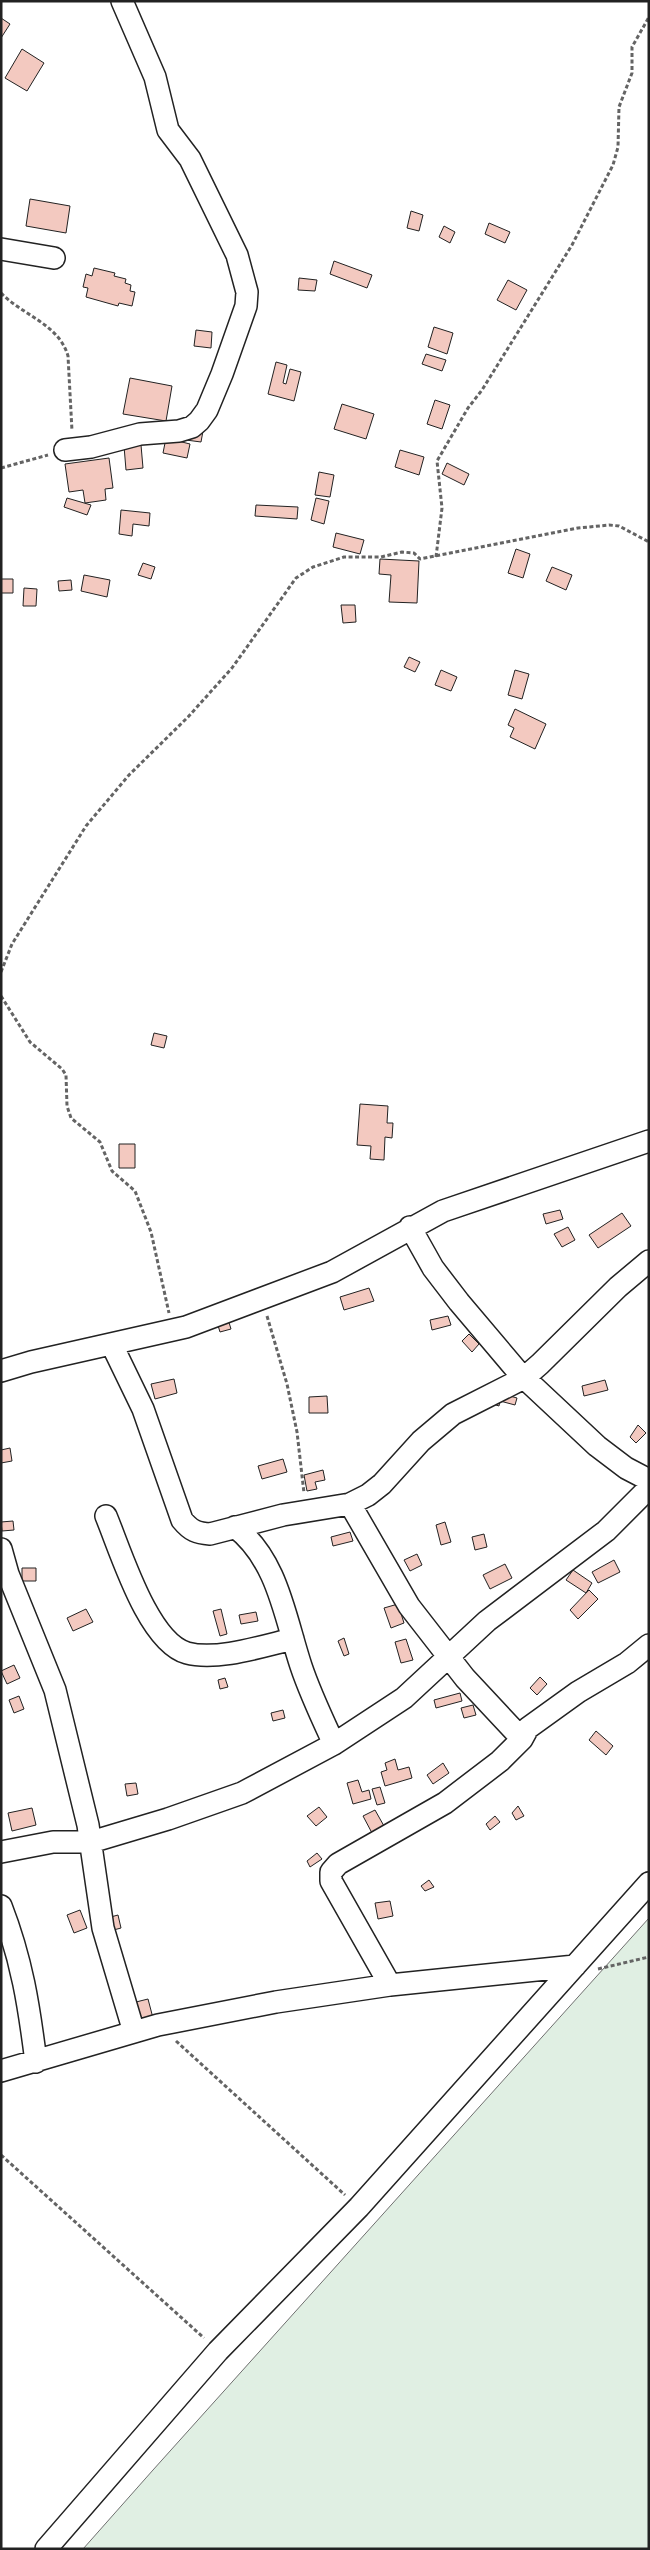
<svg xmlns="http://www.w3.org/2000/svg" width="650" height="2550" font-family="'PT Serif',serif">
<rect width="100%" height="100%" fill="#fff"/>
<!-- green -->
<path fill="#e0efe3" stroke="#6f6f6f" d="M649 1918V2549H83L153 2470Z"/>
<!-- building -->
<path fill="#f3c9c0" stroke="#222" d="M1 18 10 24 1 38Z
M22 49 44 63 27 91 5 78Z
M30 199 70 206 66 233 26 226Z
M411 211 423 215 419 231 407 228Z
M489 223 510 232 505 243 485 234Z
M444 226 455 232 450 243 439 237Z
M334 261 372 275 367 288 330 274Z
M94 268 115 273 114 276 126 279 125 283 131 285 130 291 135 292 132 306 119 303 118 306 86 297 88 288 83 287 86 274 92 276Z
M299 278 317 280 315 291 298 290Z
M508 280 527 290 516 310 497 300Z
M434 327 453 333 447 354 428 347Z
M196 330 212 332 211 348 194 346Z
M426 354 446 360 442 371 422 364Z
M276 362 287 365 283 383 286 384 290 369 301 372 294 401 268 394Z
M130 378 172 386 166 421 123 414Z
M435 400 450 405 442 429 427 424Z
M342 404 374 414 366 439 334 429Z
M187 429 203 431 201 442 186 440Z
M166 438 190 444 187 458 163 453Z
M141 445 143 468 126 470 124 446Z
M400 450 424 457 419 475 395 467Z
M109 458 113 488 105 489 106 500 85 503 83 490 69 492 65 464Z
M447 463 469 474 464 485 442 474Z
M319 472 334 475 330 497 315 495Z
M67 498 91 505 87 515 64 507Z
M316 498 329 501 324 524 311 520Z
M256 505 298 507 297 519 255 516Z
M121 510 150 513 149 526 133 524 132 536 119 534Z
M336 533 364 540 360 554 333 547Z
M516 549 530 554 523 578 508 573Z
M380 559 419 561 417 603 389 602 391 575 379 574Z
M143 563 155 567 151 579 138 575Z
M552 567 572 575 566 590 546 581Z
M84 575 110 580 107 597 81 591Z
M1 579H13V593H1Z
M71 580 72 590 59 591 58 581Z
M24 588 37 589 36 606H23Z
M341 605H355L356 622 343 623Z
M409 657 420 662 415 672 404 667Z
M441 670 457 677 451 691 435 685Z
M515 670 529 674 522 699 508 695Z
M515 709 546 724 535 749 510 737 514 728 508 725Z
M154 1033 167 1036 164 1048 151 1045Z
M360 1104 388 1106 387 1123H393L392 1138 385 1137 384 1160 370 1159 371 1146 357 1145Z
M119 1144H135V1168H119Z
M560 1210 563 1219 546 1224 543 1214Z
M622 1213 631 1226 598 1248 589 1235Z
M568 1227 575 1240 562 1247 554 1234Z
M369 1288 374 1301 344 1310 340 1297Z
M227 1316 231 1329 220 1332 216 1319Z
M448 1316 451 1325 432 1330 430 1320Z
M469 1334 479 1344 472 1352 462 1341Z
M174 1379 177 1393 155 1399 151 1384Z
M605 1380 608 1390 584 1396 582 1386Z
M496 1392 517 1398 515 1405 500 1401 499 1406 493 1404Z
M327 1396 328 1413H309V1397Z
M638 1425 646 1433 636 1443 630 1437Z
M10 1448 12 1461 1 1463V1450Z
M283 1459 287 1472 262 1479 258 1466Z
M323 1470 325 1480 315 1482 317 1489 307 1491 304 1475Z
M13 1521 14 1530 2 1531 1 1522Z
M445 1522 451 1542 441 1545 436 1525Z
M350 1532 353 1541 333 1546 331 1537Z
M484 1534 487 1547 475 1550 472 1537Z
M417 1554 422 1565 410 1571 404 1560Z
M614 1560 620 1572 598 1583 592 1572Z
M505 1564 512 1578 490 1589 483 1575Z
M22 1568H36V1581H22Z
M573 1570 592 1583 586 1593 566 1580Z
M589 1590 598 1599 578 1619 570 1610Z
M398 1604 404 1623 391 1628 384 1608Z
M86 1609 93 1622 73 1631 67 1618Z
M221 1609 227 1634 220 1636 213 1611Z
M256 1612 258 1621 241 1624 239 1615Z
M344 1638 349 1654 344 1656 338 1641Z
M406 1639 413 1660 401 1663 395 1642Z
M14 1665 20 1678 7 1684 1 1671Z
M540 1677 547 1684 537 1695 530 1688Z
M225 1678 228 1687 220 1689 218 1680Z
M460 1693 462 1701 436 1708 434 1700Z
M19 1696 24 1709 14 1713 9 1700Z
M473 1705 476 1715 464 1718 461 1708Z
M283 1710 285 1718 273 1721 271 1713Z
M596 1731 613 1746 606 1755 589 1740Z
M395 1759 398 1770 409 1767 412 1778 385 1786 381 1772 387 1770 385 1763Z
M443 1763 449 1773 433 1784 427 1775Z
M358 1780 362 1792 369 1790 371 1799 353 1804 347 1783Z
M136 1783 138 1794 127 1796 125 1784Z
M380 1787 385 1803 377 1805 372 1789Z
M518 1806 524 1816 516 1820 512 1813Z
M319 1807 327 1817 316 1826 307 1816Z
M32 1808 36 1825 12 1831 8 1813Z
M375 1810 384 1826 372 1833 363 1816Z
M495 1816 500 1822 490 1830 486 1824Z
M317 1853 322 1859 310 1867 307 1861Z
M429 1880 434 1887 425 1891 421 1886Z
M390 1901 393 1916 378 1919 375 1903Z
M80 1910 87 1928 74 1933 67 1915Z
M118 1915 121 1928 110 1931 107 1918Z
M148 1999 153 2018 137 2022 132 2003Z"/>
<g fill="none" stroke-linecap="round" stroke-linejoin="round">
<!-- minor casing -->
<g stroke="#222" stroke-width="24">
<path id="minor" d="M1 249 54 258
M65 450 91 447 140 434 179 431 192 427 199 421 207 410 222 374 246 306 247 292 237 255 190 159 168 130 155 77 122 1
M410 1227 433 1268 459 1302 519 1373 597 1446 626 1468 649 1480
M112 1345 143 1409 182 1520C191 1531 197 1533 210 1534L283 1515 350 1504 368 1495 382 1484 421 1441 453 1414 524 1378 540 1364 618 1287 649 1261
M1 1371 31 1362 186 1327 332 1272 443 1211 649 1141
M350 1504 409 1606 465 1678 522 1739
M106 1516C121 1552 148 1642 187 1653 217 1661 263 1646 293 1639
M235 1527C278 1560 285 1618 301 1666 310 1693 322 1718 334 1744
M1 1549 8 1574 55 1690 88 1825 103 1928 134 2032
M1 1852 53 1842H91L168 1819 242 1793 334 1744 404 1698 487 1621 606 1531 649 1488
M1 1906C22 1960 29 2006 36 2062
M390 1985 331 1881V1872L338 1864 445 1803 500 1761 522 1739 528 1728 578 1692 627 1663 649 1645
M1 2071 158 2025 276 2002 390 1985 575 1966
M46 2549 218 2351 359 2207 649 1883"/>
</g>
<!-- path -->
<path stroke="#646464" stroke-width="3" stroke-dasharray="4 2.5" stroke-linecap="butt" d="M1 293C22 315 59 324 68 356L72 431
M1 468 48 455
M436 557 442 508 437 461 468 408 482 390 572 245 613 165 618 147 619 107 632 73V47L649 17
M1 972 12 944 86 826 129 775 188 717 232 668 296 578 313 567 344 557H381L402 552 414 553 420 559 578 528 609 525 619 526 649 542
M1 996 30 1042 62 1069 66 1075 67 1106 71 1118 100 1142 112 1171 135 1191 151 1232 169 1313
M267 1316 287 1384 297 1432 304 1493
M598 1969 649 1957
M176 2041 345 2195
M1 2155 204 2338"/>
<!-- minor -->
<use href="#minor" stroke="#fff" stroke-width="21"/>
</g>
<!-- border -->
<rect width="650" height="2550" fill="none" stroke="#222222" stroke-width="5"/>
</svg>
